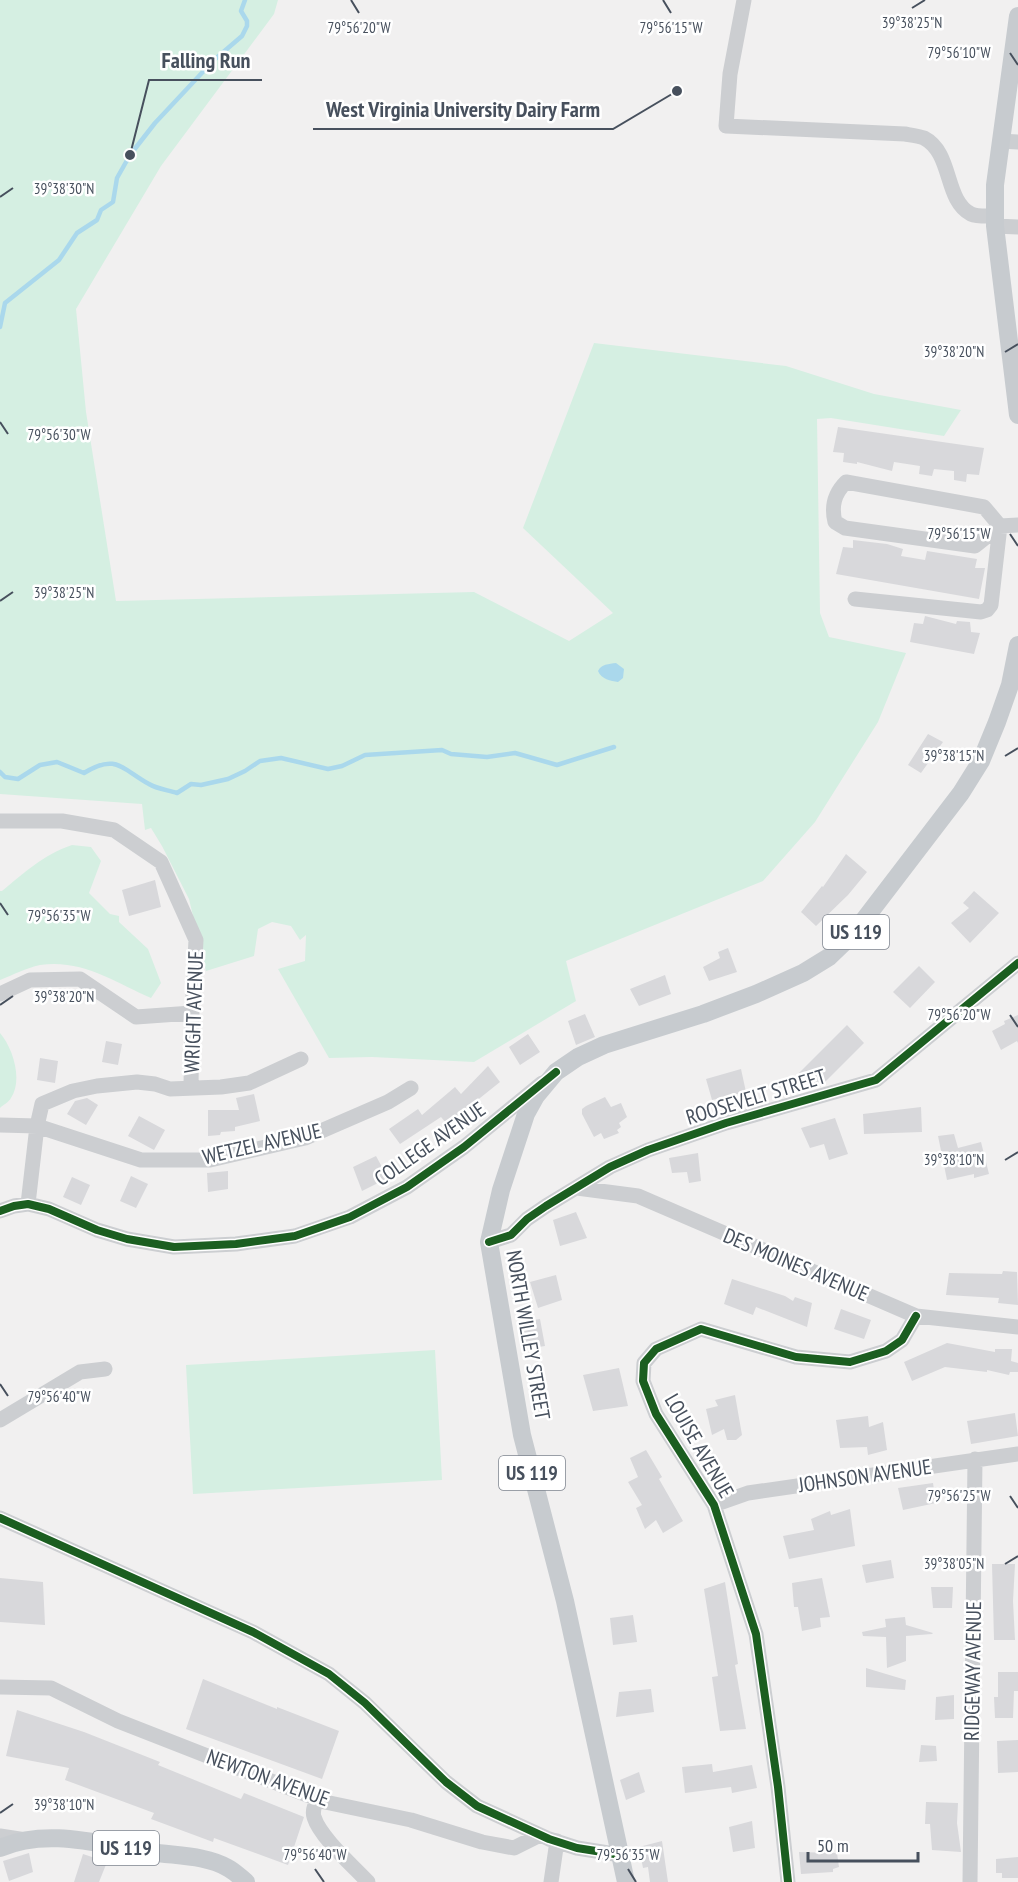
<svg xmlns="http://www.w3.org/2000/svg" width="1018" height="1882" font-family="'PT Sans Narrow',sans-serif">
<rect width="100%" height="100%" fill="#f1f0f0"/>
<!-- green -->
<path fill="#d5efe2" d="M0 0H278L274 14 161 166 76 309 86 412 116 601 474 592 569 641 613 613 523 528 594 343 786 366 874 394 961 410 944 436 831 418 817 419 820 613 829 637 906 653 878 722 815 822 763 881 566 961 576 1001 474 1062 372 1057 329 1058 278 969 305 961 306 935 300 940 291 926 272 922 258 929 254 956 206 971 189 899 162 846 151 828 145 830 142 804 0 794Z
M72 845 91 847 101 861 89 893 110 914 119 916V922L148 949 161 983 151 998C114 982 83 959 40 965 26 968 13 975 0 980V891H2C25 872 43 855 72 845Z
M0 1033C13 1048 23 1080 11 1098 9 1102 3 1105 0 1108Z
M435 1350 442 1480 193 1494 186 1365Z"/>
<!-- water -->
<path fill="#aad8ec" d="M616 663 624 669 623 678 618 682C611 681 601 679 598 671 601 664 609 664 616 663Z"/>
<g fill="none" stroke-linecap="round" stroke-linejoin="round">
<!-- stream -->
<path stroke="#aad8ec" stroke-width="4.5" d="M0 327 5 303 59 260 77 233 97 220 101 210 113 202 117 178 130 155 155 123 214 60 242 36 247 26V21L241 11 245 0
M0 772 5 777 18 779 40 765 57 762 84 773C116 753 122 769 149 784 157 789 168 790 177 793L191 784 201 785 228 779 245 771 260 761 281 758 328 769 342 766 365 755 442 750 451 754 487 757 515 753 557 765 614 747"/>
</g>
<!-- building -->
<path fill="#d8d8db" d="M838 427 984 448 979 475 967 474 966 482 954 480V471L934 469 932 476 919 474 920 466 894 462 892 471 857 462V464L843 462 844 453 833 452Z
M853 540 887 544 903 549 901 556 925 560 927 551 977 559 975 568H985L979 599 836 574 843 547 853 548Z
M925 616 956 624 957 621 970 622 971 632 980 633 974 654 910 642 914 623 923 624Z
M928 734 943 742 921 773 908 765Z
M846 854 867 872 848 895 816 926 801 912 822 886 823 887Z
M155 880 161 907 129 916 122 890Z
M974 891 999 913 970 943 951 923 969 908 963 903Z
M728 948 737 972 709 981 703 967 720 958 718 952Z
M919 966 935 982 910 1008 893 992Z
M665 975 671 994 639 1006 630 989Z
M585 1014 595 1037 576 1045 568 1021Z
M1018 1015V1043L1017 1041 1001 1050 992 1031 1005 1024 1004 1021Z
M847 1025 864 1043 821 1086 815 1087 799 1073Z
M528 1034 540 1052 520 1065 509 1047Z
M106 1041 122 1044 118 1065 102 1062Z
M40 1058 58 1061 55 1083 37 1080Z
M488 1066 500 1082 470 1106 473 1110 451 1129 441 1117 400 1144 389 1129 418 1109 422 1115 455 1087 461 1094Z
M741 1069 746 1092 712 1100 706 1079Z
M254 1094 260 1121 235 1127V1131L221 1132 220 1135 208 1136V1110H239L236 1098Z
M605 1097 611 1107 621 1103 627 1117 619 1123 621 1127 617 1130 619 1133 604 1139 601 1133 594 1137 582 1114V1109L586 1106Z
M87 1098 98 1105 86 1125 67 1114 75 1101Z
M921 1107 922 1132 864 1134 863 1114Z
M139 1116 165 1130 154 1150 128 1136Z
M835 1118 848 1154 829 1160 824 1144 810 1148 801 1128Z
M954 1134 958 1148 981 1142 989 1174 974 1178V1174L947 1180 938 1136Z
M698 1153 701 1181 689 1183 687 1172 672 1173 669 1158Z
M376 1156 388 1178 362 1191 353 1167Z
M228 1171V1189L208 1192 207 1173Z
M131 1176 148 1184 136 1208 120 1201Z
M72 1177 90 1185 81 1205 63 1197Z
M576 1212 587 1238 560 1246 553 1220Z
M1003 1271 1017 1272 1018 1305 998 1303 999 1298 946 1295 949 1273 1002 1274Z
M556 1275 562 1300 538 1308 530 1282Z
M732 1279 785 1296 793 1301 795 1297 812 1303 807 1327 756 1307 753 1315 724 1304Z
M841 1309 871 1320 864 1339 834 1329Z
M540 1319 545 1346 525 1349 520 1322Z
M947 1343 995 1352V1349H1012L1011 1361 1018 1363V1372H1010L1009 1375 987 1370V1372L945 1367 912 1381 904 1362Z
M619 1368 628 1406 593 1411 583 1375Z
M735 1395 742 1435 736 1440H727L724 1429 712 1435 706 1409 718 1406 715 1400Z
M1015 1413 1018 1436 971 1444 967 1421Z
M868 1416 869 1427 883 1422 887 1450 868 1455 867 1447 840 1448 836 1420Z
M646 1450 662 1477 659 1479 683 1521 663 1533 656 1520 645 1529 636 1508 642 1505 628 1482 638 1477 630 1458Z
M933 1483 936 1503 903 1510 898 1488Z
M850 1509 855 1546 789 1559 783 1536 814 1530 811 1519 830 1511 831 1515Z
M891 1560 894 1578 866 1583 862 1565Z
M992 1564H1015L1013 1601 1015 1640H994Z
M0 1578 43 1582 45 1625 0 1622Z
M822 1578 830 1617 820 1618 821 1627 802 1631 798 1607H794L792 1583Z
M725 1582 738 1664 735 1665 746 1729 720 1731 712 1677 718 1676 704 1589Z
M931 1587H953L952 1608H933Z
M633 1615 637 1642 613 1645 610 1618Z
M905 1617 906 1625 933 1633 932 1634 906 1636V1661L887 1668 886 1637 863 1636 862 1632 886 1627 885 1619Z
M866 1668 906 1680 905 1690 866 1687Z
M998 1672H1018V1691H1014L1013 1718H995L994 1697H998Z
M203 1679 277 1709V1707L339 1731 322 1779 186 1729Z
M651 1689 654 1712 616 1717 619 1692Z
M954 1695V1719L935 1720 936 1697Z
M17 1710 84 1732 160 1762 158 1765 241 1799 244 1793 304 1817 288 1865 214 1838 213 1842 151 1819 154 1813 65 1780 69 1768 6 1756Z
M1018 1740V1772L998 1773 997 1741Z
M921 1745 936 1746 937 1761 919 1762Z
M712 1764 713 1772 752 1765 757 1788 732 1793 731 1787 685 1793 682 1767Z
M639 1772 645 1792 626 1800 620 1780Z
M926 1802 958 1803 957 1823 961 1852 932 1850 930 1824H925Z
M752 1821 755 1848 733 1852 729 1827Z
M662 1841 668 1882H650L648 1867 643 1868 639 1847Z
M799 1852 837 1853 839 1867 833 1869V1872L801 1874Z
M29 1853 33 1872 9 1881 3 1861Z
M83 1854 107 1862 99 1882H74Z
M1018 1857V1878H1002V1873H996V1859Z"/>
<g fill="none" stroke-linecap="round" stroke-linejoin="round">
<!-- minor -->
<path stroke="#ccced1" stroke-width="15" d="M744 0 730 74 726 126 905 134C911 135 919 136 924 138 953 153 944 200 971 214 978 217 987 216 995 216
M1000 141 1018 142
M995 226 1018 227
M855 599 981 612 987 610 991 605 1000 526 984 507 846 482C834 494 831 506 835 522L845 528 975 546 1000 526 1018 525
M0 821H62L114 830 161 862 196 940 192 1013 191 1088
M0 994 30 980 80 979 136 1017 192 1013
M0 1125 37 1126 141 1160H210L305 1138 388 1102 411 1088
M577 1188 638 1196 916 1316 1018 1327
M28 1204 37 1126 42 1104 73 1091 97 1086 137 1082 155 1084 170 1089 221 1087 249 1083 301 1059
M0 1211 14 1206 28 1204 49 1209 97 1230 127 1239 174 1247 236 1244 295 1236 350 1217 407 1187 464 1147 542 1083
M489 1242 511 1235 527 1219 546 1206 610 1167 648 1150 726 1123 876 1080 1018 963
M0 1420 80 1372 105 1369
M714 1505 748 1493 1018 1454
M0 1518 253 1632 329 1674 365 1703 446 1782 477 1806 549 1839 577 1848 621 1855
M0 1687 51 1688 118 1721 325 1802 411 1820 482 1842 514 1848 540 1835
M317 1799C315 1805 312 1811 314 1817 320 1837 353 1866 368 1882
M0 1836 26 1840
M551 1882 557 1841
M788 1882 778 1787 756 1634 714 1505 656 1414 643 1381 644 1363 656 1349 701 1329 796 1357 850 1362 886 1351 902 1340 916 1316
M970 1882 975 1459"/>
<!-- major -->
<path stroke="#c7cbcf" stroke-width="18" d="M1018 16 995 185V226L1018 415
M0 1848C48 1827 101 1845 151 1852 175 1856 206 1855 228 1868 234 1871 240 1877 246 1882
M626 1882 565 1601 522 1435 489 1242 501 1190 526 1114 536 1096 556 1072 578 1057 604 1045 703 1014 756 994 803 973 829 957 854 933 961 793 981 761 997 722 1010 685 1018 645"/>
<!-- cycleway casing -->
<g stroke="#fff" stroke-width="11">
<path id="cycleway" d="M0 1211 14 1206 28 1204 49 1209 97 1230 127 1239 174 1247 236 1244 295 1236 350 1217 407 1187 464 1147 556 1072
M489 1242 511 1235 527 1219 546 1206 610 1167 648 1150 726 1123 876 1080 1018 963
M0 1518 253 1632 329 1674 365 1703 446 1782 477 1806 549 1839 577 1848 621 1855
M788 1882 778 1787 756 1634 714 1505 656 1414 643 1381 644 1363 656 1349 701 1329 796 1357 850 1362 886 1351 902 1340 916 1316"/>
</g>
<!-- cycleway -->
<use href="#cycleway" stroke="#1b5e20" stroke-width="8"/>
</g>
<!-- ticks -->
<path fill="none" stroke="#47505d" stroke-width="2" d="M351 0 359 13M663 0 671 13M912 8 925 0M1010 53 1018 65M0 197 13 188M1005 352 1018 344M0 422 8 434M1010 534 1018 546M0 601 13 592M1005 756 1018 748M0 903 8 915M0 1005 13 996M1010 1015 1018 1027M1005 1160 1018 1152M0 1384 8 1396M1010 1496 1018 1508M1005 1564 1018 1556M0 1813 13 1804M315 1869 324 1882M628 1869 636 1882"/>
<g text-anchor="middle" stroke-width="5" stroke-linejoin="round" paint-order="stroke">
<!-- shield labels -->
<g fill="#fff" stroke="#7e848e" stroke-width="1.5">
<rect x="823" y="915" width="66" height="34" rx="4.5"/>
<rect x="499" y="1456" width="66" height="34" rx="4.5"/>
<rect x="93" y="1831" width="66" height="34" rx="4.5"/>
</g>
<g font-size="20" font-weight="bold" fill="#47505d">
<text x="856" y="939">US 119</text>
<text x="532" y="1480">US 119</text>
<text x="126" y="1855">US 119</text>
</g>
<!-- street labels -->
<g font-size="21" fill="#47505d" stroke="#fff">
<text transform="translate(194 1012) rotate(-88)" y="7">WRIGHT AVENUE</text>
<text transform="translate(756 1097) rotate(-17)" y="7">ROOSEVELT STREET</text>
<text transform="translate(262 1144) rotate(-13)" y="7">WETZEL AVENUE</text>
<text transform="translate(430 1144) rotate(-35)" y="7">COLLEGE AVENUE</text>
<text transform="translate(796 1265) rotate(23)" y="7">DES MOINES AVENUE</text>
<text transform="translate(528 1335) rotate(80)" y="7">NORTH WILLEY STREET</text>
<text transform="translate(699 1446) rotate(60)" y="7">LOUISE AVENUE</text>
<text transform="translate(865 1476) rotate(-8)" y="7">JOHNSON AVENUE</text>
<text transform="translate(973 1671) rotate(-89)" y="7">RIDGEWAY AVENUE</text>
<text transform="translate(268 1778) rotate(20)" y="7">NEWTON AVENUE</text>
</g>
</g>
<g font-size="15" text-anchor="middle" fill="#47505d" stroke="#fff" stroke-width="5" stroke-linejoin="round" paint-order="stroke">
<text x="912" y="28">39°38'25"N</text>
<text x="359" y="33">79°56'20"W</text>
<text x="671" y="33">79°56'15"W</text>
<text x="959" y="58">79°56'10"W</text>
<text x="64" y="194">39°38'30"N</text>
<text x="954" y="357">39°38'20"N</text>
<text x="59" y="440">79°56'30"W</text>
<text x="959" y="539">79°56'15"W</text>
<text x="64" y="598">39°38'25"N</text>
<text x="954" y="761">39°38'15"N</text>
<text x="59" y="921">79°56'35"W</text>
<text x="64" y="1002">39°38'20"N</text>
<text x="959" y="1020">79°56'20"W</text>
<text x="954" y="1165">39°38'10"N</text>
<text x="59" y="1402">79°56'40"W</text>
<text x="959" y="1501">79°56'25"W</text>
<text x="954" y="1569">39°38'05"N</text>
<text x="64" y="1810">39°38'10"N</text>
<text x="315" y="1860">79°56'40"W</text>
<text x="628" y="1860">79°56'35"W</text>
</g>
<!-- callouts -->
<path fill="none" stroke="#47505d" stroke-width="2" d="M130 155L149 80H262M677 91L613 129H313"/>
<g fill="#47505d" stroke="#fff" stroke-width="2">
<circle cx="130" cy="155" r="6"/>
<circle cx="677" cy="91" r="6"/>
</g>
<g font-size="22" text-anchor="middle" font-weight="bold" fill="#47505d" stroke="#fff" stroke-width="5" stroke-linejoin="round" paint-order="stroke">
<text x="206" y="68">Falling Run</text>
<text x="463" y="117">West Virginia University Dairy Farm</text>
</g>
<!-- scale -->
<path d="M808 1852v9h110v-9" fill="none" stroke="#47505d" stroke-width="3"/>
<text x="817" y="1852" font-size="18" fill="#47505d" stroke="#ffffff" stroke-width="4.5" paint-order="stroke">50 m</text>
</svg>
